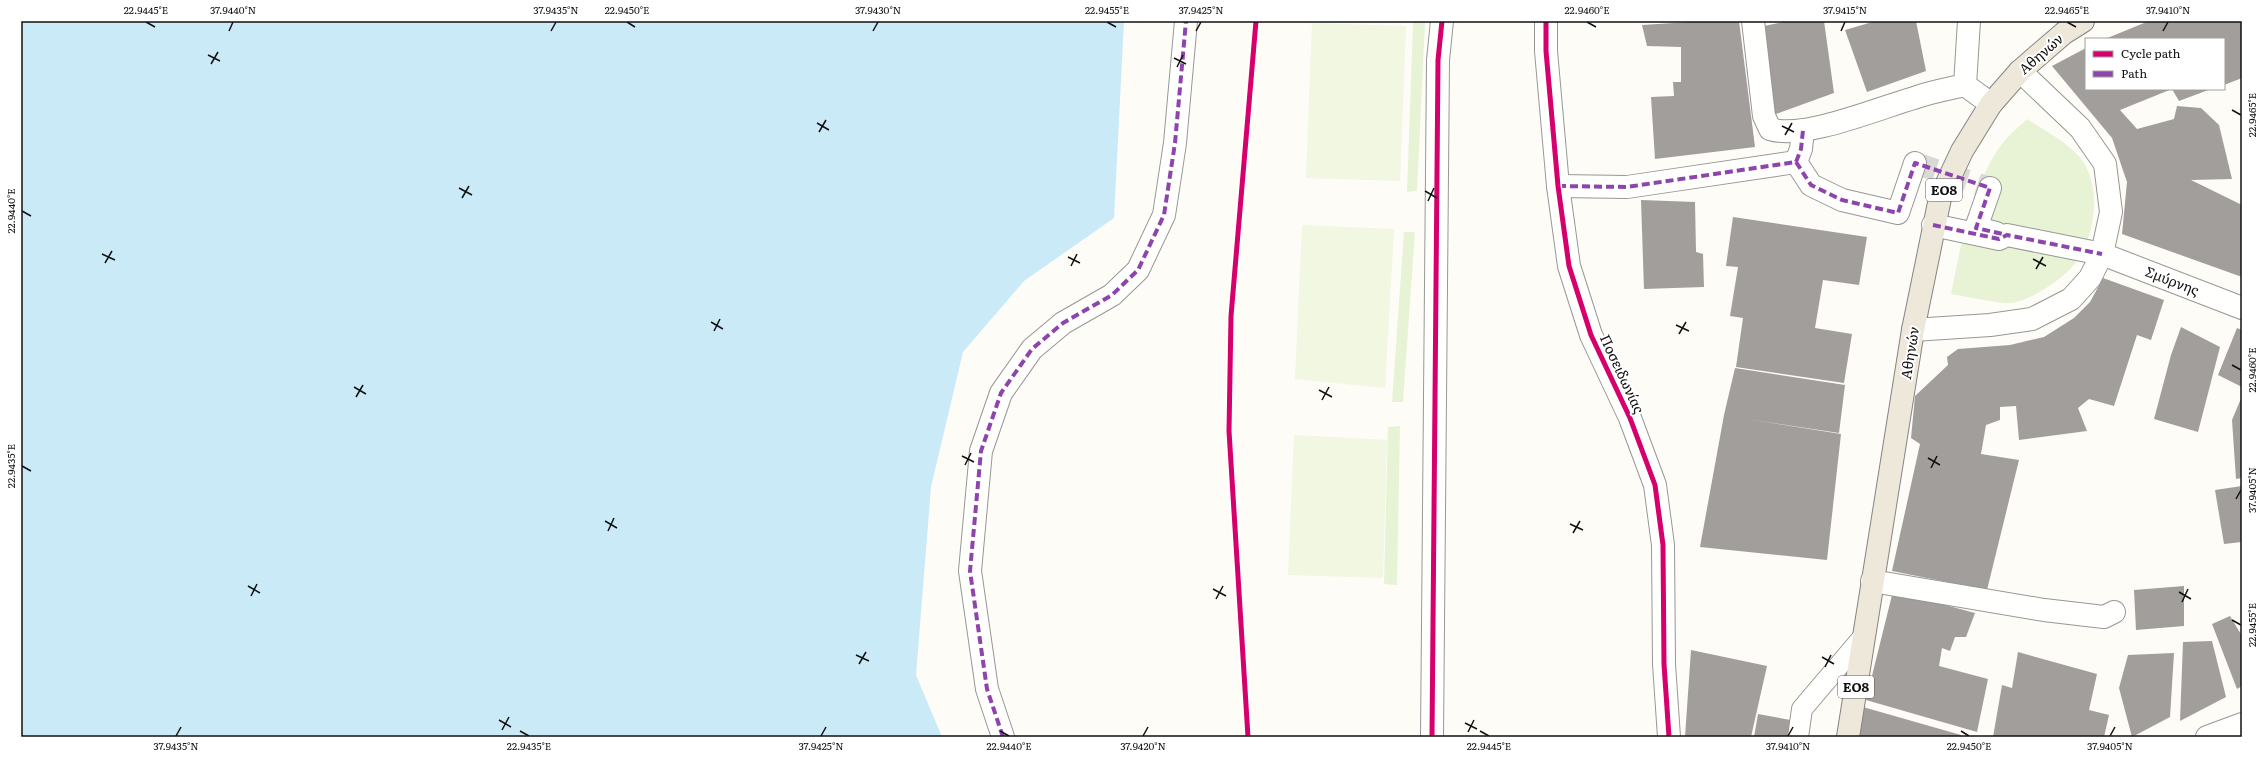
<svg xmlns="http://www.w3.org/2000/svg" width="2263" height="758" font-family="Literata,serif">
<rect width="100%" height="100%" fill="#fdfcf7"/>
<!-- green -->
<path fill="#e8f3d6" d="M1413 22 1425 23 1417 191 1407 192Z
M2027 119C2044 130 2073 145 2084 163 2101 192 2095 232 2078 259 2067 277 2032 300 2011 303 2000 304 1964 296 1951 294 1960 247 1974 178 2005 140 2012 132 2020 126 2027 119Z
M1404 232H1415L1403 402H1392Z
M1400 426 1397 585 1384 584 1388 427Z"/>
<!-- pitch -->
<path fill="#f1f7e0" d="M1312 23 1406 26 1400 181 1306 178Z
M1302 225 1394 229 1385 388 1295 379Z
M1294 435 1387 440 1383 578 1288 575Z"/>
<!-- water -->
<path fill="#cbeaf8" d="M21 21H1124L1114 218 1024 281 963 352 931 487 916 675 942 737H21Z"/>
<!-- building -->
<path fill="#a19e9c" d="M1706 21H1739L1755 147 1655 159 1651 97 1674 96 1673 82H1681V47L1647 46 1642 25Z
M1788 21H1824L1834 93 1770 116 1759 27Z
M1876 21H1916L1926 71 1867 92 1845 30Z
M2149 21H2242V78L2224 85V39H2105Z
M2086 48V89H2172L2120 110 2137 129 2174 119 2177 106 2201 108 2219 125 2232 179 2191 180 2242 205V277L2122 234 2127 182 2112 138 2052 66Z
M2172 89H2211L2179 101Z
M1641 200 1695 202 1696 252 1703 254 1704 287 1644 289Z
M1733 217 1867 237 1859 285 1823 280 1815 328 1852 334 1844 383 1736 367 1743 318 1730 316 1738 267 1726 266Z
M2103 278 2164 300 2151 340 2137 335 2114 406 2089 399 2078 408 2087 431 2019 440 2016 406 2000 407V420L1986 425 1981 454 2019 460 1987 590 1892 571 1920 444 1911 438 1915 396 1948 365 1947 357 1958 349 2010 345 2044 337 2074 318 2090 302Z
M2181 327 2220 347 2198 432 2154 419 2171 355Z
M2237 328 2242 330V387L2218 375Z
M1735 368 1845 385 1839 433 1747 419 1841 434 1827 560 1700 547 1724 415Z
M2242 396V478L2236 479 2232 420Z
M2242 486V542L2224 544 2215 490Z
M2184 586V626L2136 630 2134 590Z
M1893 591 1975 613 1966 637H1955L1950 651 1942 648 1939 666 1988 679 1977 732 1866 700Z
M2230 616 2242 636V686L2237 689 2212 624Z
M2212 641 2226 697 2180 721 2183 642Z
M1691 650 1767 666 1751 737H1685Z
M2018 652 2097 674 2089 710 2109 715 2104 737H1993L2002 685 2012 688Z
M2174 653 2170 717 2132 737 2119 688 2128 655Z
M1863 707 1961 735V737H1858Z
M1758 714 1807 723 1804 737H1754Z"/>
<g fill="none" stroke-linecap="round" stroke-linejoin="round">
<!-- pedestrian-tunnel -->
<path stroke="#dad9d4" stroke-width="22" stroke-dasharray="22 11" stroke-linecap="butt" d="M1915 163 1990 188"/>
<!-- service casing -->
<g stroke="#979795" stroke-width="22">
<path id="service" d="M1798 737 1802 709 1864 636"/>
</g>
<!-- pedestrian casing -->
<g stroke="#979795" stroke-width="24">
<path id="pedestrian" d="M1796 162 1811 185 1842 200 1898 213 1915 163
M1558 186 1627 187 1796 162 1801 149 1803 130
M1990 188 1976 228 1996 233
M1933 225 1999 239 2007 235 2102 254
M1003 737 987 689 970 571 981 451 1001 393 1032 349 1063 323 1112 295 1138 270 1164 215 1175 143 1186 21"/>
</g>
<!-- minor casing -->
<g stroke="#979795" stroke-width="24">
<path id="minor" d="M1753 21 1764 116 1770 129C1803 140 1879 108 1914 98 1930 92 1948 89 1965 85
M1965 85 1969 21
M1965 85 1991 104
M2102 254 2242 308
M1913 330 1990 325 2032 319 2071 299 2090 278 2102 254 2111 212 2105 164 2080 128 2020 71
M1872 581 2044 610 2104 617 2114 612
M2207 737 2242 724"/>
</g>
<!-- tertiary casing -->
<g stroke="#979795" stroke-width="24">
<path id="tertiary" d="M1546 21V51L1558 186 1569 266 1591 335 1630 418 1655 485 1663 545 1664 664 1669 737
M1432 737 1438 60 1442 21"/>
</g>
<!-- primary casing -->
<g stroke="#858482" stroke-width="24">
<path id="primary" d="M1848 737 1913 330 1940 198 1962 151 1991 104 2020 71 2064 33 2083 21"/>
</g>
<!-- service -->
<use href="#service" stroke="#fffffe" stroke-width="20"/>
<!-- pedestrian -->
<use href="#pedestrian" stroke="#fffffe" stroke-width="22"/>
<!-- minor -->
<use href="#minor" stroke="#fffffe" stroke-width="22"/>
<!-- tertiary -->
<use href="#tertiary" stroke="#fffffe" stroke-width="22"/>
<!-- primary -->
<use href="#primary" stroke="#eee8db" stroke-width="22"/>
<!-- quiet -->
<path stroke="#8e44ad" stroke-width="4" stroke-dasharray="8 4" stroke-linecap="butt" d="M1796 162 1811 185 1842 200 1898 213 1915 163 1990 188 1976 228 2007 235
M1558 186 1627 187 1796 162 1801 149 1803 130
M1933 225 1999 239 2007 235 2102 254
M1003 737 987 689 970 571 981 451 1001 393 1032 349 1063 323 1112 295 1138 270 1164 215 1175 143 1186 21"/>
<!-- cycleway casing -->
<g stroke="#fff" stroke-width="8">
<path id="cycleway" d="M1546 21V51L1558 186 1569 266 1591 335 1630 418 1655 485 1663 545 1664 664 1669 737
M1248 737 1229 431 1231 316 1256 21
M1432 737 1438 60 1442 21"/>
</g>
<!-- cycleway -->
<use href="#cycleway" stroke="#d6006c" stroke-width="5"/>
</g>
<!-- ticks -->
<path fill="none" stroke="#111" stroke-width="1.5" d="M146 22 155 27M627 22 635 27M1107 22 1116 27M1587 22 1596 27M2067 22 2076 27M229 31 233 22M551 31 556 22M873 31 878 22M1196 31 1201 22M1841 31 1845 22M2163 31 2168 22M208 55 220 61M1174 58 1186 64M211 64 218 52M1177 67 1183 55M2232 110 2241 115M817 123 829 130M1782 126 1794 132M819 132 826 120M1785 135 1792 123M459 188 472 195M1425 191 1437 198M462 198 469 186M1428 201 1434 188M22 211 31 216M102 254 115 260M1068 257 1080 263M2033 259 2046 266M105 263 112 251M1071 266 1077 254M2036 269 2043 257M711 322 723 329M1676 325 1689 331M714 331 720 319M1679 334 1686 322M2232 365 2241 370M354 387 366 394M1319 390 1332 397M356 397 363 385M1322 400 1329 387M962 456 974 462M1928 458 1940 465M965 465 971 453M22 466 31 471M1931 468 1937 456M2236 499 2241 490M605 521 617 528M1570 524 1583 530M608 531 614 518M1573 533 1580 521M248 586 260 593M1213 589 1226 596M2179 592 2191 599M251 596 257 584M1216 599 1223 586M2182 602 2188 589M2232 620 2241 625M856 655 869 661M1822 657 1834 664M859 664 866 652M1825 667 1831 655M499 720 511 727M1465 723 1477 729M502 730 509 717M520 731 529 736M1000 731 1009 736M1480 731 1489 736M1961 731 1969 736M1468 732 1474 720M176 736 181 727M821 736 826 727M1143 736 1148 727M1788 736 1793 727M2110 736 2115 727"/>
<g text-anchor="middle" stroke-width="4" stroke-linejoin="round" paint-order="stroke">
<!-- shield labels -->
<g fill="#fff" stroke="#585858" stroke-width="1">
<rect x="1926" y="179" width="36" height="22" rx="3"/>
<rect x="1838" y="676" width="36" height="22" rx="3"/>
</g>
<g font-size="13" font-weight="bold" fill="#111">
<text x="1944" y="195">ΕΟ8</text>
<text x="1856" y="692">ΕΟ8</text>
</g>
<!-- street labels -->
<g font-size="14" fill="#111" stroke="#fff">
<text transform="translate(2041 54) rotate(-41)" y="5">Αθηνών</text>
<text transform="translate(2172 281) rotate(21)" y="5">Σμύρνης</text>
<text transform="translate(1910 353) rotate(-81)" y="5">Αθηνών</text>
<text transform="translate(1622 374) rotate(65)" y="5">Ποσειδωνίας</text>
</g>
</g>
<!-- border -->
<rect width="2263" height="758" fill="none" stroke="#ffffff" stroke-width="44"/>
<!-- legend -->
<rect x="2085" y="38" width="140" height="52" fill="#ffffff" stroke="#a0a0a0"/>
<rect x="2093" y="51" width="20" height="6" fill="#d6006c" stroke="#a0a0a0"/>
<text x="2121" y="58" font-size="12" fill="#111111">Cycle path</text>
<rect x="2093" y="71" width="20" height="6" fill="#8e44ad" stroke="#a0a0a0"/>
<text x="2121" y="78" font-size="12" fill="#111111">Path</text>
<rect x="22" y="22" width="2219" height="714" fill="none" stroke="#111" stroke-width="1.5"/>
<g font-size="10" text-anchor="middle" fill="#111">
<text x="146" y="14">22.9445°E</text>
<text x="233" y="14">37.9440°N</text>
<text x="556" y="14">37.9435°N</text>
<text x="627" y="14">22.9450°E</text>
<text x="878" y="14">37.9430°N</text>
<text x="1107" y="14">22.9455°E</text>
<text x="1201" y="14">37.9425°N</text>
<text x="1587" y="14">22.9460°E</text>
<text x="1845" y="14">37.9415°N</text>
<text x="2067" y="14">22.9465°E</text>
<text x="2168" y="14">37.9410°N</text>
<text transform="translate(2252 115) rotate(-90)" y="4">22.9465°E</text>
<text transform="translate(11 211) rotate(-90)" y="4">22.9440°E</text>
<text transform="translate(2252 370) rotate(-90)" y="4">22.9460°E</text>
<text transform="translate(11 466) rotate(-90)" y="4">22.9435°E</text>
<text transform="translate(2252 490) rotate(-90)" y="4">37.9405°N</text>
<text transform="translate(2252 625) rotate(-90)" y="4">22.9455°E</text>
<text x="176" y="750">37.9435°N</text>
<text x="529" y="750">22.9435°E</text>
<text x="821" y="750">37.9425°N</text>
<text x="1009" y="750">22.9440°E</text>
<text x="1143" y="750">37.9420°N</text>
<text x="1489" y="750">22.9445°E</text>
<text x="1788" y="750">37.9410°N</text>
<text x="1969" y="750">22.9450°E</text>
<text x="2110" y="750">37.9405°N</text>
</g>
</svg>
